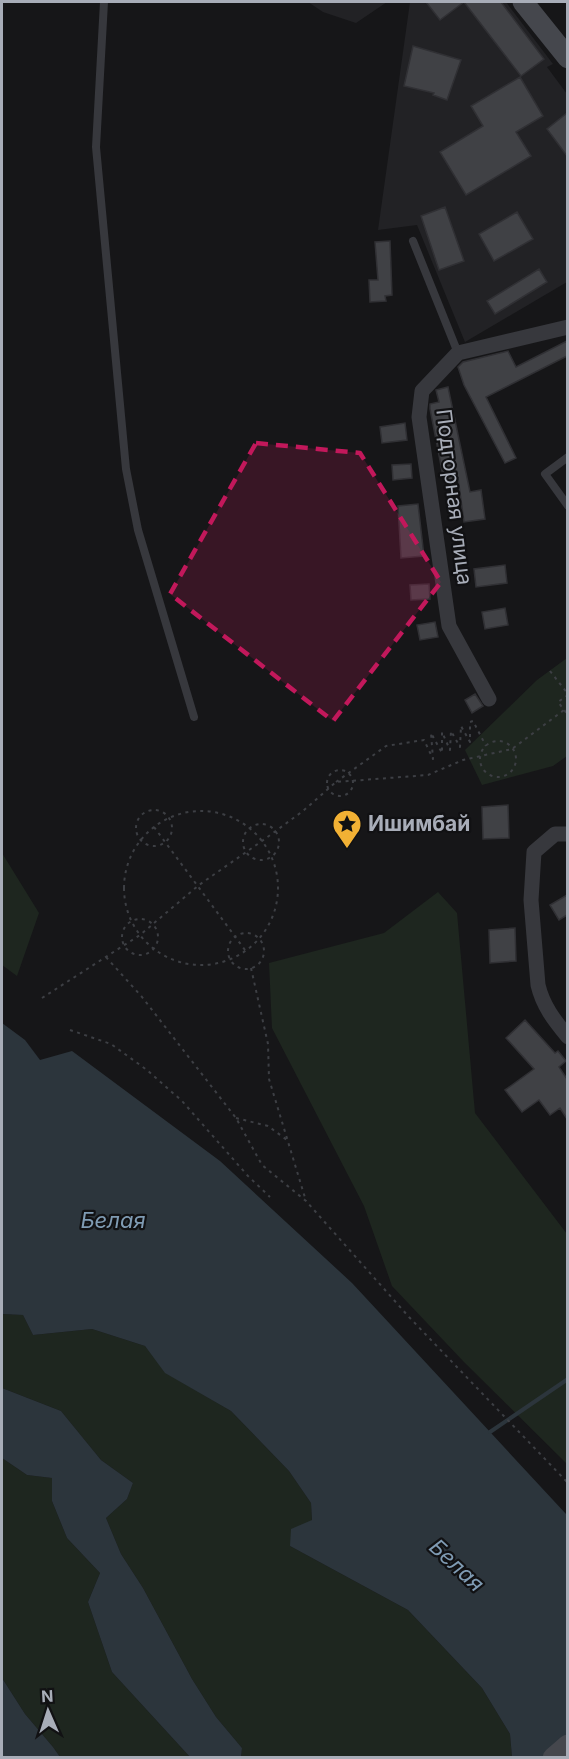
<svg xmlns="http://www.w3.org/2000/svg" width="569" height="1759" font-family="Inter,sans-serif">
<rect width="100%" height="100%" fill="#161618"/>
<!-- built -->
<path fill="#222225" d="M308 2H387L356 23 323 12Z
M410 2H506L553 64 547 67 567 94V282L465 342 417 225 378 230Z"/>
<!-- green -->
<path fill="#1e261f" d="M567 658V756L553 766 482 785 465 750 537 680Z
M2 853 39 913 17 976 2 965Z
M438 892 457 913 475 1113 567 1234V1464L464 1362 392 1286 364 1206 272 1028 269 963 384 933Z
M2 1314 23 1315 33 1335 92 1329 145 1346 166 1373 231 1411 289 1471 311 1503 312 1520 290 1546 408 1610 482 1688 510 1734 512 1757H241L242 1748 216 1717 192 1679 143 1588 121 1554 106 1518 127 1499 133 1483 101 1460 61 1411 2 1388Z
M2 1458 27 1475 52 1478V1501L67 1538 100 1573 88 1602 112 1672 190 1757H60L53 1747 25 1714 2 1678Z"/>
<!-- water -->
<path fill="#2c353c" d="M2 1023 25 1040 40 1060 72 1051 220 1161 352 1283 566 1514 568 1520 567 1757H512L510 1734 482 1688 408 1610 290 1546 291 1529 312 1520 311 1503 289 1471 231 1411 165 1373 145 1346 92 1329 33 1335 23 1315 2 1314Z
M2 1388 61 1411 101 1460 133 1483 127 1499 106 1518 121 1554 143 1588 192 1679 216 1717 242 1748 241 1757H190L112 1672 88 1602 100 1573 67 1538 52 1501V1478L27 1475 2 1458Z
M2 1678 25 1714 53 1747 60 1757H2Z"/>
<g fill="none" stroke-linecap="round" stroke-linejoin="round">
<!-- stream -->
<path stroke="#2c353c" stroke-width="4" d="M490 1432 568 1379"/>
</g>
<!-- building -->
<path fill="#404145" stroke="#303034" stroke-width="1.5" d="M426 2H501L544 59 521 76 464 2 440 20Z
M413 46 461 60 447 100 433 95 434 93 404 86Z
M520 77 543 116 516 132 531 156 466 195 440 152 483 126 471 106Z
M567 113V156L547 129Z
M445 207 464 261 439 270 421 216Z
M517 212 533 239 494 261 479 234Z
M390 241 392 295 385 296 386 301 370 302 369 280H378L375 242Z
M539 269 547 282 495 314 487 301Z
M567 341V356L486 397 516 458 505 463 464 385 458 367 463 362 508 351 516 367Z
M448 387 470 492 481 490 485 519 464 522 458 478 444 481 430 409V404L439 402 436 390Z
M405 423 407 440 382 443 380 427Z
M411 464 412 478 393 480 392 465Z
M418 504 424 556 401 558 398 506Z
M505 565 507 583 476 587 474 569Z
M429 584 430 599 411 600 410 585Z
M505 608 508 625 485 629 482 612Z
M435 622 438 637 420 640 417 625Z
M475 694 483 706 472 713 465 700Z
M508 805 509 838 483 839 482 807Z
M567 895V915L559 920 550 905Z
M515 928 516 961 490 963 489 930Z
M525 1020 555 1053 558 1051 566 1061 559 1067 567 1079V1119L560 1108 550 1115 539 1100 522 1112 505 1090 534 1069 506 1038Z"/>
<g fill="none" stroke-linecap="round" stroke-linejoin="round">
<!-- path -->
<path stroke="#3d3f44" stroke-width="2" stroke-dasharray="3 4.5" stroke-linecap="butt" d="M550 671 568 694
M568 695 558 702 568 715
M480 759a18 18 0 1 1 36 0a18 18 0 1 1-36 0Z
M327 783a13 13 0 1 1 26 0a13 13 0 1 1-26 0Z
M336 782 386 746 424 740 433 759 431 733 442 753V732L450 750 451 731 460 747 461 726 470 742V722L473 721 486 746
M136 828a18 18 0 1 1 36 0a18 18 0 1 1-36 0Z
M124 888a77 77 0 1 1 154 0a77 77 0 1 1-154 0Z
M243 842a18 18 0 1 1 36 0a18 18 0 1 1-36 0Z
M154 827 245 950
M122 937a18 18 0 1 1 36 0a18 18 0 1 1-36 0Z
M228 951a18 18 0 1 1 36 0a18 18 0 1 1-36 0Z
M106 957 142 997 236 1118 262 1165 306 1201 409 1317 568 1483
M251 968 268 1044 269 1079 306 1201
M42 998 140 935 199 885 262 841 303 811 336 782 428 775 463 760 512 749 568 707
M70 1030 111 1044 147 1070 182 1101 248 1176 270 1197
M236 1118 268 1126 287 1140"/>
<!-- lane -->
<path stroke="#37383d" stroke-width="8" d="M104 2 96 147 126 469 138 530 194 717
M413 241 458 353
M568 457 545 474 568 506"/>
<!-- street -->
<path stroke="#37383d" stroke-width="15" d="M489 699 449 626 419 417 422 391 458 353 568 327
M568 834H555L534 852 531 900 538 985C543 1006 554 1020 568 1037"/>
<!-- secondary -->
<path stroke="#45474d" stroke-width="21" d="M523 2 568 58
M553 1758 568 1745"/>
</g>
<!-- marked area -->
<path fill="#c2185b" fill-opacity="0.2" stroke="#c2185b" stroke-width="4.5" stroke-dasharray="12 8" stroke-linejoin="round" d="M256 443 360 453 441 582 333 721 170 594Z"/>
<!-- icons -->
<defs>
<g id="sight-pin" transform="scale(1.5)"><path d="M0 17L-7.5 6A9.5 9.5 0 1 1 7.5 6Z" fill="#f2b134" stroke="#111113"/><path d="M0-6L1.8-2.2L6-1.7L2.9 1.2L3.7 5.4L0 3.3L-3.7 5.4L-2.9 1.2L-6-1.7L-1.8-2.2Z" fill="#111"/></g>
</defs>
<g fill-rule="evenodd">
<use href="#sight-pin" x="347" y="824"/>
</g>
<g text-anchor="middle" stroke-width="4.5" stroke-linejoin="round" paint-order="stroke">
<!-- street labels -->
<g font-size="21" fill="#a8adb8" stroke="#111113">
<text transform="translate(454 497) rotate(83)" y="7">Подгорная улица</text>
</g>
<!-- poi labels -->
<g font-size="21" font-weight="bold" fill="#a8adb8" stroke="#111113" text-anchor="start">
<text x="368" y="831">Ишимбай</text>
</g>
<!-- water labels -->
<g font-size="22" font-style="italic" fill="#7f9bb3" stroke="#111113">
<text x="113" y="1228">Белая</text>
<text transform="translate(457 1565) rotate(43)" y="8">Белая</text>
</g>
</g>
<!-- border -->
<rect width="569" height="1759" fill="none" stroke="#a8adb8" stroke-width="6"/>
<!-- north arrow -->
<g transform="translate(48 1711) rotate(357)" stroke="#111113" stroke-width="4.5" paint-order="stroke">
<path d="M0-4.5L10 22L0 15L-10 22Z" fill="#a8adb8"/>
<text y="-9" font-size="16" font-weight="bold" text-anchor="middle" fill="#a8adb8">N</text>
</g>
</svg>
